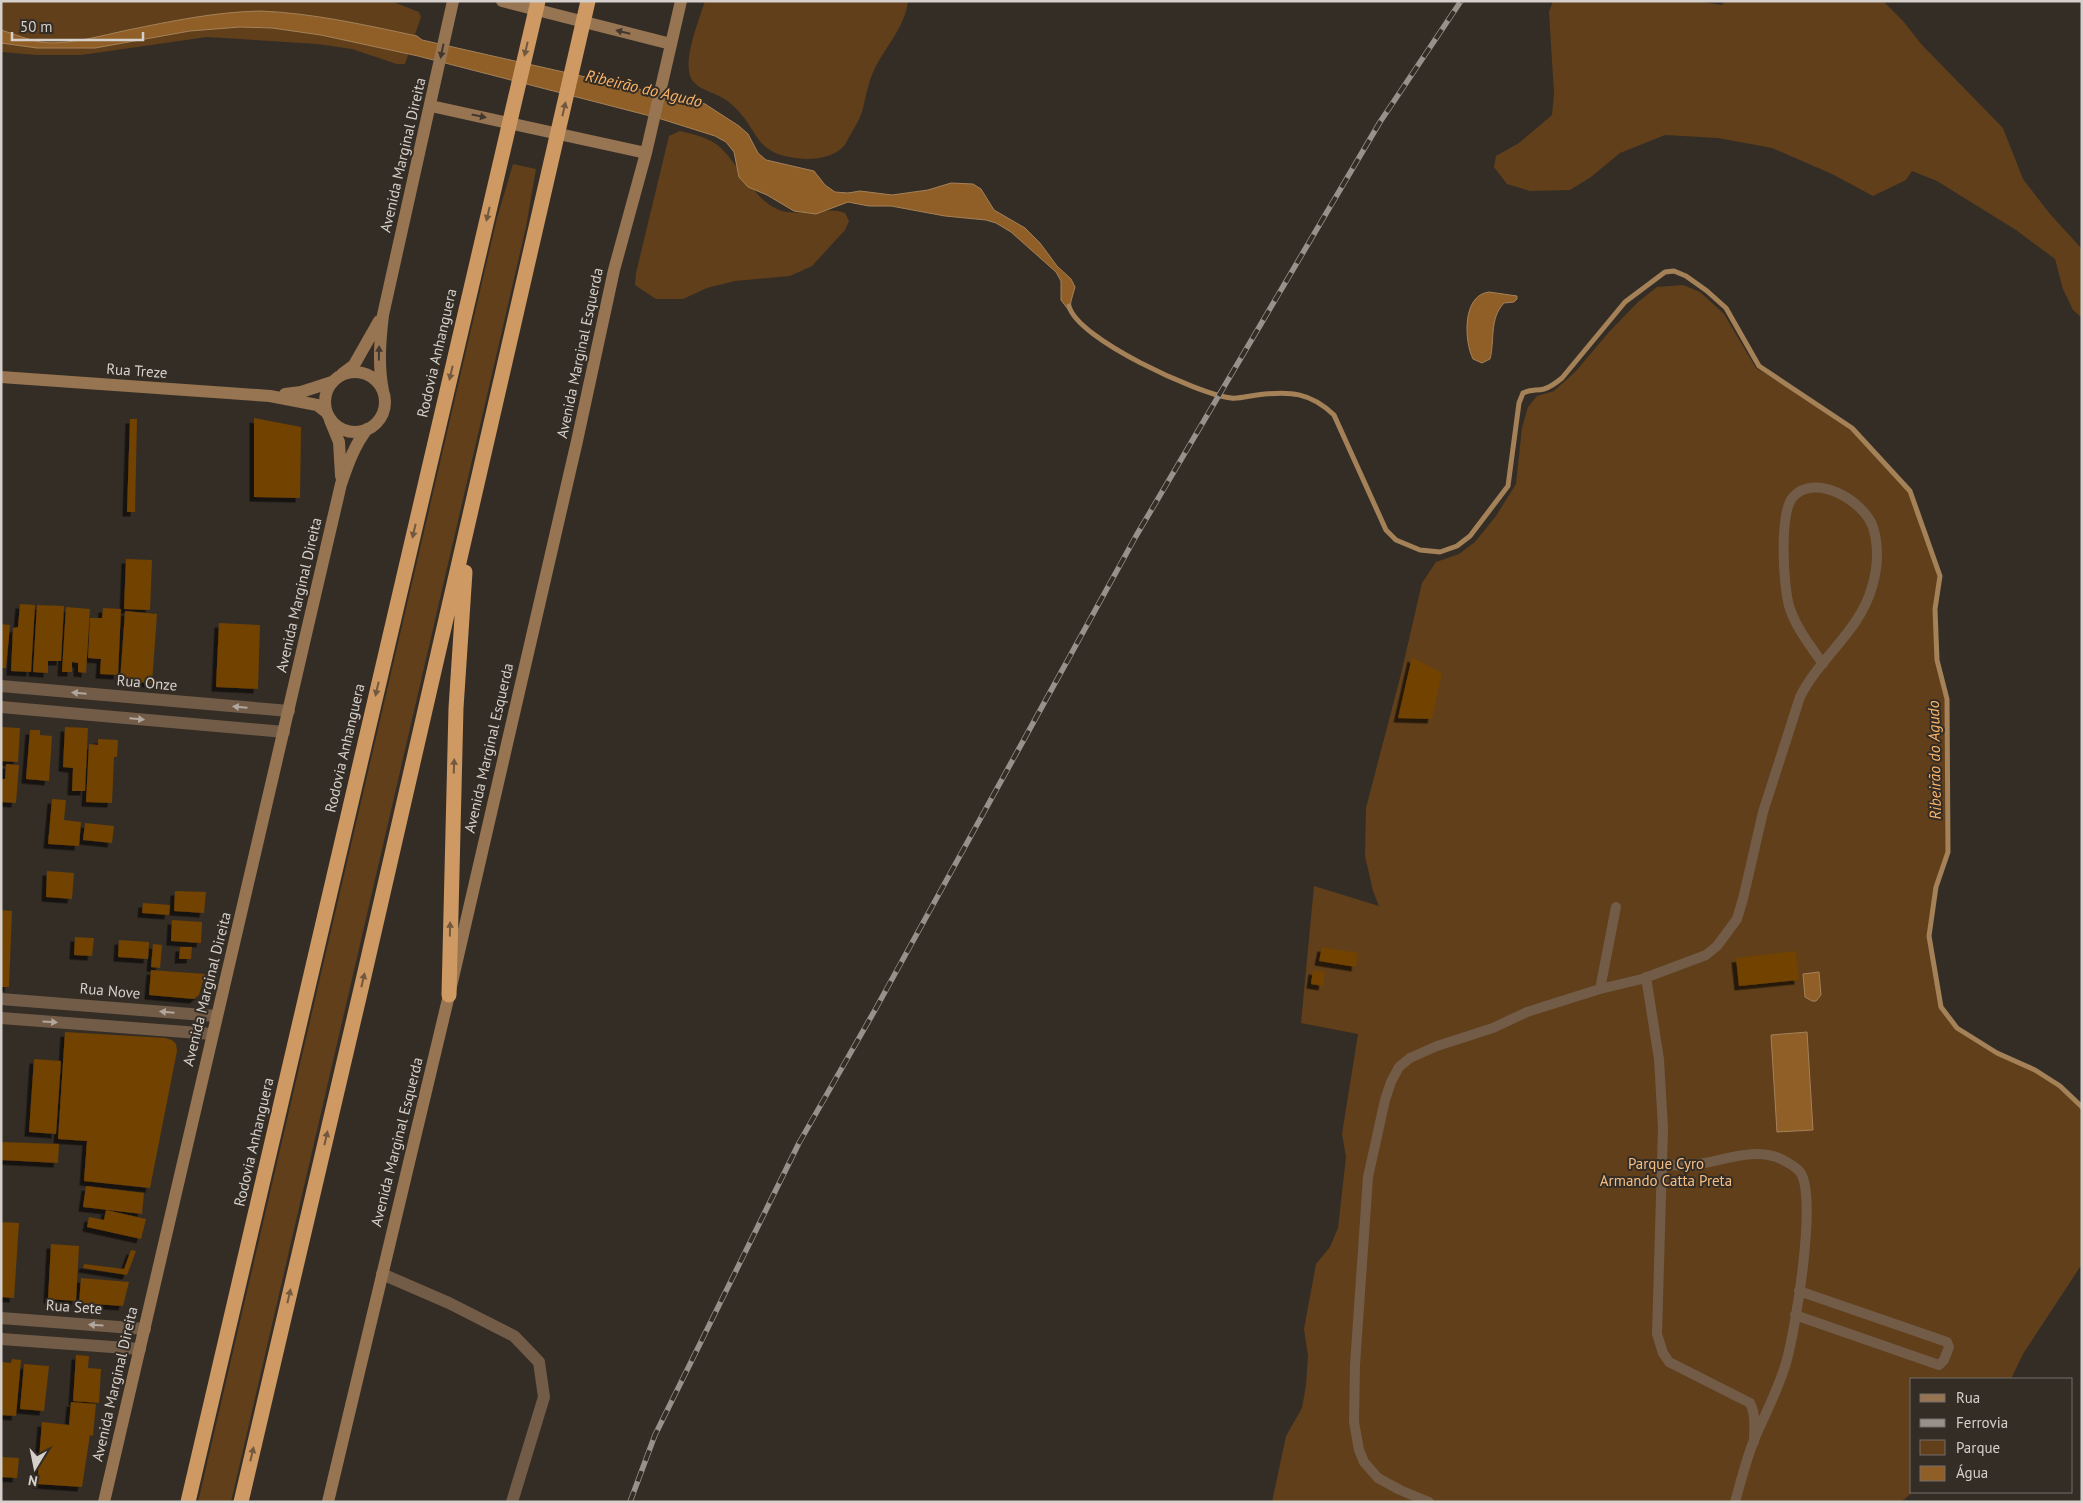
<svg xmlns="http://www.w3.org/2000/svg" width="2083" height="1503" font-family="'PT Sans',sans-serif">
<defs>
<filter id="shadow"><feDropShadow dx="-4.5" dy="4.5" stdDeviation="0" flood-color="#0009"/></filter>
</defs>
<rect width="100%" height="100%" fill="#342d26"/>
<!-- green -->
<path fill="#603f1a" d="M1 1H391L419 12 421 17 405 64H397L352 49 317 44 207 37 81 55H37L1 52Z
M705 1H908C905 27 886 46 875 68 868 82 866 97 862 112 859 121 853 130 848 139 847 141 845 146 842 148 834 156 818 159 807 159 747 156 763 127 726 100 714 91 691 90 689 71 686 52 699 20 705 1Z
M1553 1H1696L1722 5 1725 1H1883L1903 21 1922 45 2003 128 2023 179 2050 214 2082 249V318L2073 310 2063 289 2055 259 2016 230 1937 181 1912 171 1906 180 1873 196 1832 174 1772 148 1718 138 1665 135 1620 153 1591 177 1570 190 1530 191 1507 184 1494 167 1496 156 1519 143 1552 115 1554 93 1549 12Z
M680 131C692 134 706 137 716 144 736 159 750 194 773 207 795 220 822 205 845 213L849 221 845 230 812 266 790 276 735 281 707 288 683 299H656L635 285 636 273 669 136Z
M513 164 536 169 526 227 231 1502H198L497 218Z
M1683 285 1700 292 1724 314 1756 368 1823 408 1851 429 1909 492 1939 577 1934 610 1936 661 1946 700 1947 852 1936 887 1928 937 1933 970 1941 1007 1957 1028 1997 1053 2035 1070 2060 1087 2082 1108V1264L2023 1354 2011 1379H1912L1913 1492 1901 1502H1272L1286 1436 1302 1408 1306 1385 1308 1356 1304 1329 1316 1264 1330 1247 1338 1228 1346 1157 1342 1134 1358 1034 1301 1023 1314 886 1379 906 1373 891 1365 856 1366 808 1401 674 1422 583 1436 562 1459 554 1475 542 1496 516 1516 484 1522 428 1528 407 1537 396 1554 391 1576 371 1609 332 1638 302 1657 287Z"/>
<!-- water -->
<path fill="#905f27" stroke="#a58158" d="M260 11C313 13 365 25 417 36L422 40 665 95 683 97 705 104 739 126 748 134 758 153 766 160 814 171 825 185 835 192 848 193 860 191 892 195 928 190 951 183 973 184 981 189 994 210 1025 228 1040 243 1057 266 1071 279 1075 287 1071 301 1070 312 1061 300V281L1056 272 1011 232 996 223 986 220 945 216 891 206H869L848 202 816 214 794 211 767 195 748 187 739 177 734 152 726 142 715 136 658 118 418 56 321 35 272 28 240 27 190 31 95 48H37L1 43V30C14 34 28 40 41 42 65 46 104 35 128 30 172 21 215 12 260 11Z
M1489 292 1517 296V299L1514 302 1504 303C1489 319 1495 340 1490 359L1482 363 1473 359C1464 341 1462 295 1489 292Z
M1819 972 1821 995 1816 1001H1812L1805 997 1803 974Z
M1807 1032 1813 1130 1777 1132 1771 1035Z"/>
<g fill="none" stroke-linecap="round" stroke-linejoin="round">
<!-- stream -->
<path stroke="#a58158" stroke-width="5" d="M1069 306C1077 339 1198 394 1231 398 1239 399 1249 396 1257 395 1290 391 1310 392 1334 415L1386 530 1396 540 1420 550 1440 552 1457 546 1470 536 1508 486 1519 403 1523 393C1531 389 1536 391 1544 389 1551 387 1556 383 1562 378L1625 302 1665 272 1674 271 1686 276 1707 291 1726 308 1759 366 1852 428 1910 491 1940 576 1935 609 1937 660 1947 699 1948 852 1936 887 1929 936 1941 1007 1957 1028 1997 1053 2035 1070 2060 1086 2082 1107"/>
</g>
<!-- building -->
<path fill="#714200" filter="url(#shadow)" d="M254 418 301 427 300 498 254 497Z
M130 419H137L135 512H127Z
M126 559 152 560 150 610 124 609Z
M20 604 35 605 31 672 11 671 13 628 18 627Z
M37 605 64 606 61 661H48V673L33 672Z
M66 607 90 609 86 673 78 672V663L72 662V672H62Z
M103 608 121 609 118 675 100 674 101 659 88 658 90 618H102Z
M125 611 157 614 152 683 120 681Z
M219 623 260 625 258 689 216 687Z
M1 624 10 625 6 668H1Z
M1412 657 1442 673 1432 719 1398 718Z
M1 727 20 728 18 762 1 761Z
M65 727 88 728 85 791H72L73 768 63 767Z
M30 730H40V735L52 736 49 781 26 779Z
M98 739 118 740 117 757H114L112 803 86 802 89 744 98 745Z
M6 764 19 765 16 803 1 802V779H5Z
M52 799 66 800 64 820 81 822 79 846 48 844Z
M85 823 114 826 112 843 83 840Z
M47 871 74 873 72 899 46 897Z
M175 891 206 892 204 913 174 911Z
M143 903 170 905 169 915 142 913Z
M1 910 12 911 9 987H1Z
M172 920 202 922 201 943 171 941Z
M75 937 94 938 92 956 74 955Z
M119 940 149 942 148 959 118 957Z
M153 944 162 945 160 968 151 967Z
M180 947H192L191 959H179Z
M1322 947 1358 953 1356 967 1319 961Z
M1796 951 1799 980 1739 986 1736 958Z
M151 970 205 974 199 995 194 999 149 995Z
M1313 970 1325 972 1323 986 1311 984Z
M65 1032 165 1038 172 1040 176 1044 177 1051 150 1188 84 1181 87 1141 58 1139Z
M34 1059 61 1061 56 1134 29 1132Z
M1 1142 59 1144 58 1163 1 1160Z
M86 1186 144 1193 142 1214 83 1207Z
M106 1210 146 1219 141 1239 87 1227 89 1217 104 1220Z
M1 1222 19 1223 14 1298 1 1297Z
M51 1244 79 1246 76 1301 48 1299Z
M131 1250 136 1251 127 1275 83 1268 84 1264 124 1269Z
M81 1278 129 1282 123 1306 79 1303Z
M76 1355 89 1356 88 1368 101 1369 99 1403 73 1401Z
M12 1359 21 1360 16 1416 1 1415V1362L11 1363Z
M24 1364 49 1366 44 1411 20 1409Z
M71 1402 96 1404 93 1436 90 1435 82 1487 37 1484 42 1422 69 1425Z
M1 1457 19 1458 17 1478 1 1477Z"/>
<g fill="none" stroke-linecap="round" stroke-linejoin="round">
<!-- lane -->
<path stroke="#725c47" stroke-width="10" d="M1646 977 1659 1059 1663 1128 1657 1334 1663 1353 1669 1362 1750 1403C1756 1414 1754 1429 1754 1442
M1600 989 1616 907
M1662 1165C1672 1165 1682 1166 1692 1165 1721 1162 1754 1146 1781 1159 1787 1162 1796 1167 1800 1172 1818 1196 1795 1332 1786 1363 1778 1390 1765 1414 1754 1440 1746 1460 1741 1481 1735 1502
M1795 1315 1939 1365 1944 1360 1949 1347 1947 1342 1799 1291
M1429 1502 1400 1490 1378 1478 1364 1462 1359 1450 1354 1422 1355 1365 1368 1177 1385 1100 1391 1082 1399 1067 1410 1058 1437 1046 1493 1028 1527 1012 1600 989 1642 979 1706 955 1717 946 1737 919 1743 899 1763 812 1800 697C1819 658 1860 631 1872 587 1878 567 1879 547 1873 527 1864 501 1815 472 1793 497 1779 513 1783 589 1790 609 1797 629 1811 647 1823 664"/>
<!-- street -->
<path stroke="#725c47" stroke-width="12" d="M1 686 289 711
M1 707 284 732
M1 999 216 1016
M1 1018 212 1034
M382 1274 449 1303 514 1336 539 1362 544 1397 512 1502
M1 1318 145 1329
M1 1339 140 1349"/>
<!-- secondary -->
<path stroke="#977552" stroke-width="12" d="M502 1 671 44
M431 106 646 153
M325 402a30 30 0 1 1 60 0a30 30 0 1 1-60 0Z
M342 374 354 365 379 321
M1 377 270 396 317 405 326 412
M383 391C378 365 380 341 383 315L453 1
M285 394 301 392 332 382
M330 420 339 442 341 476
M104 1502 341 484C348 464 354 446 367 429
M328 1502 449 995 577 441 614 270 646 153 681 1"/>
<!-- highway -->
<path stroke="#ce9962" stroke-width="15" d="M449 995 456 708 465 572
M188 1502 538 1
M241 1502 361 989 588 1"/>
<!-- rail casing -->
<g stroke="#97918b" stroke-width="5.5">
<path id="rail" d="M630 1502 655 1435 799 1143 875 1010 1136 536 1380 122 1461 1"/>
</g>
<!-- rail -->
<use href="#rail" stroke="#342d26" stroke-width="4" stroke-dasharray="11" stroke-linecap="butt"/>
</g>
<!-- one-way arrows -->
<defs><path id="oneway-solid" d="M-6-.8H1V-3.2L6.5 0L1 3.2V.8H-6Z" transform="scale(1.25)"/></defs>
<g fill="#43382d">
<use href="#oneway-solid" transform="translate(623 32) rotate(-166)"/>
<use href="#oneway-solid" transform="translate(442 51) rotate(102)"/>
<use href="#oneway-solid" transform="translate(479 116) rotate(12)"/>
<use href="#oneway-solid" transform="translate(379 353) rotate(-89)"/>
</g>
<g fill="#72583e">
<use href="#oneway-solid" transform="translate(526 49) rotate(103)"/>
<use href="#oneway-solid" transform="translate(564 109) rotate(-77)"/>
<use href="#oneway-solid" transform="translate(488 214) rotate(103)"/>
<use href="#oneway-solid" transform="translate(451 373) rotate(103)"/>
<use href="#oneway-solid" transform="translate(414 531) rotate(103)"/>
<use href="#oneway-solid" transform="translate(377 689) rotate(103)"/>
<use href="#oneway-solid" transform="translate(454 766) rotate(-88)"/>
<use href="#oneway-solid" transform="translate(450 929) rotate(-89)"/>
<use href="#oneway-solid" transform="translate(363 980) rotate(-77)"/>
<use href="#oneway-solid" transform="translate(326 1138) rotate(-77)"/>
<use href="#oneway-solid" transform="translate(289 1296) rotate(-77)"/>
<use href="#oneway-solid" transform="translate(252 1454) rotate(-77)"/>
</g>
<g fill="#b2a79d">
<use href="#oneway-solid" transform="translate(79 693) rotate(-175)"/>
<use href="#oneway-solid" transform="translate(240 707) rotate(-175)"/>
<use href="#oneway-solid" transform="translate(137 719) rotate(5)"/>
<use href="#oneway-solid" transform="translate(167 1012) rotate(-175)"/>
<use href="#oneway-solid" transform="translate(50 1022) rotate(4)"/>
<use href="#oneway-solid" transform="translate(96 1325) rotate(-176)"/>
</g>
<g text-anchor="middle" stroke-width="4" stroke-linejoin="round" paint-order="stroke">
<!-- street labels -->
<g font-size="15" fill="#d5d0cb" stroke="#342d26">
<text transform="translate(403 155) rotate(-77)" y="5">Avenida Marginal Direita</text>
<text transform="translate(437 353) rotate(-77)" y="5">Rodovia Anhanguera</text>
<text transform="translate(580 353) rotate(-78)" y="5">Avenida Marginal Esquerda</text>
<text transform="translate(137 371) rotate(4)" y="5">Rua Treze</text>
<text transform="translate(299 595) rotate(-77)" y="5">Avenida Marginal Direita</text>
<text transform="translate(147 683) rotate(5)" y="5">Rua Onze</text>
<text transform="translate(345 748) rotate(-77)" y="5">Rodovia Anhanguera</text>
<text transform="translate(489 748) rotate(-77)" y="5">Avenida Marginal Esquerda</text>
<text transform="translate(207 989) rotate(-76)" y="5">Avenida Marginal Direita</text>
<text transform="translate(110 991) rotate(5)" y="5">Rua Nove</text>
<text transform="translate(254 1142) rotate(-77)" y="5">Rodovia Anhanguera</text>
<text transform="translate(397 1142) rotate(-76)" y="5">Avenida Marginal Esquerda</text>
<text transform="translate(74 1307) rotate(4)" y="5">Rua Sete</text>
<text transform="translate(115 1384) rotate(-77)" y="5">Avenida Marginal Direita</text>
</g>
<!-- park labels -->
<g font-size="15" fill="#f7be82" stroke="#342d26">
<text x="1666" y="1169">Parque Cyro<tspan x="1666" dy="17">Armando Catta Preta</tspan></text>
</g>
<!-- water labels -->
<g font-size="16" font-style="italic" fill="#feb669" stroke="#342d26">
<text transform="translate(644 88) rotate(13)" y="6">Ribeirão do Agudo</text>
<text transform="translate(1934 760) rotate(-91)" y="6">Ribeirão do Agudo</text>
</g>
</g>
<!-- border -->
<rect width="2083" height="1503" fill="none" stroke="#d5d0cb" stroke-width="5"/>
<!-- legend -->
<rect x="1910" y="1378" width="162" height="115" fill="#342d26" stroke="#746e68"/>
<rect x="1920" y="1394" width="25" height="8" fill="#977552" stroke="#746e68"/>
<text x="1956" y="1403" font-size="15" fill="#d5d0cb">Rua</text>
<rect x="1920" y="1419" width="25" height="8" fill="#97918b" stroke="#746e68"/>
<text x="1956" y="1428" font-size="15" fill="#d5d0cb">Ferrovia</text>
<rect x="1920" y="1440" width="25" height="15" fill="#603f1a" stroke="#746e68"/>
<text x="1956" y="1453" font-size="15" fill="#d5d0cb">Parque</text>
<rect x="1920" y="1466" width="25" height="15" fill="#905f27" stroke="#746e68"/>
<text x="1956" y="1478" font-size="15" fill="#d5d0cb">Água</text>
<!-- north arrow -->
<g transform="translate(35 1468) rotate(190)" stroke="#342d26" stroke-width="4" paint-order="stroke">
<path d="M0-4L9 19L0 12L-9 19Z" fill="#d5d0cb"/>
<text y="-8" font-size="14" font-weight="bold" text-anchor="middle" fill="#d5d0cb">N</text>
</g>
<!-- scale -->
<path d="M12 32v8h131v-8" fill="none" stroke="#d5d0cb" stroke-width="2.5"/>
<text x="20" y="32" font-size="15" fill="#d5d0cb" stroke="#342d26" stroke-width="4" paint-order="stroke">50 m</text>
</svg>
